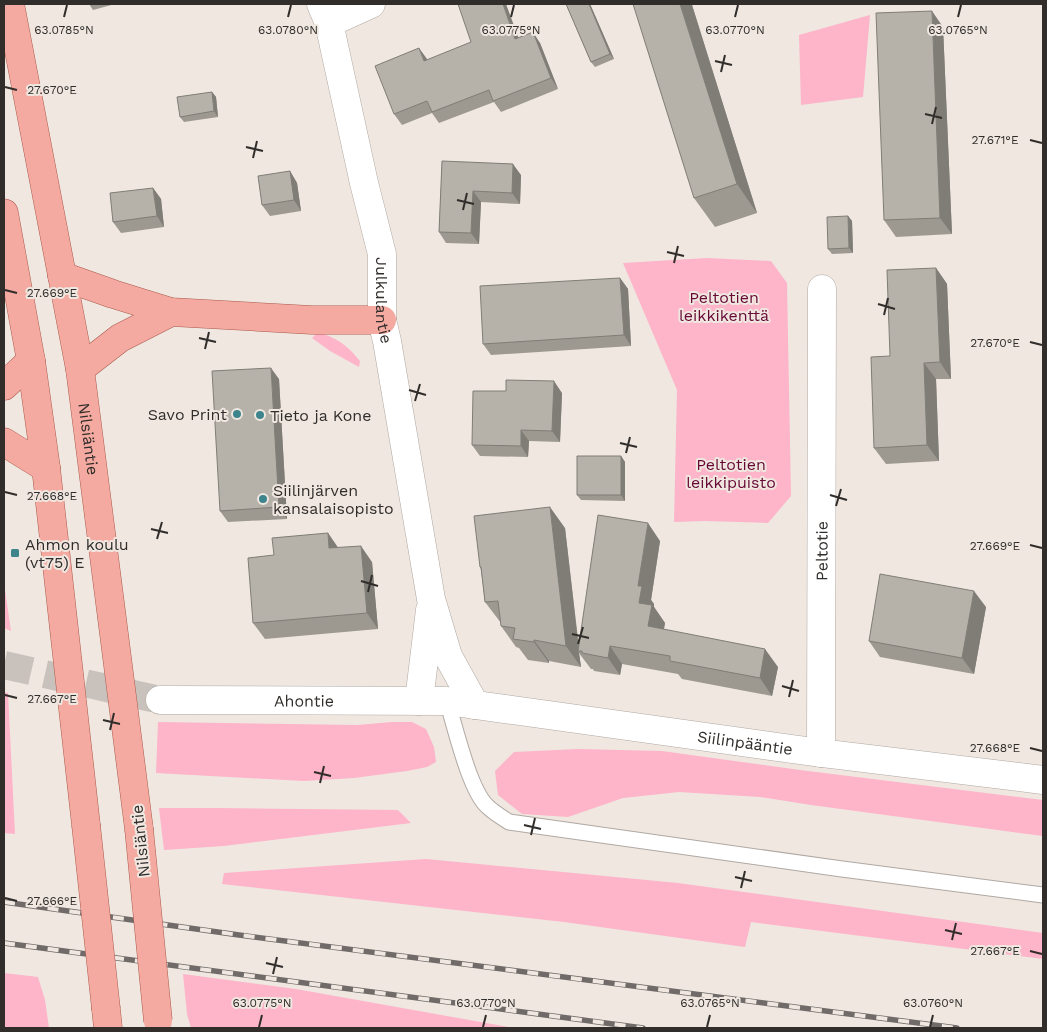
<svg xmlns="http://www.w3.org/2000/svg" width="1047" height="1032" font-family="'Work Sans',sans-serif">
<rect width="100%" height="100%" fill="#efe7e0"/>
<!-- green -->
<path fill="#feb4c9" d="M870 15 863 97 801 105 799 35Z
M707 258 771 261 787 283 791 496 768 523 705 521 674 522 677 390 623 263Z
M318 332C338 339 346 344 360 361L359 367 330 351 312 338Z
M4 583 11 631 4 628Z
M4 692 8 693 15 834 4 833Z
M158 722 357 725 392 722H412L426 729 434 747 436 762 427 767 407 771 354 778 304 781 156 773Z
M578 749 662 751 800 770 1043 800V836L811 805 760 797 679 792 623 798 568 817 522 814 498 795 495 771 514 752Z
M159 808H219L398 810 411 823 224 846 164 850Z
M426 859 678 883 1043 933V959L751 922 745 947 564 922 222 884 224 873Z
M4 973 38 977 45 1000 49 1028H4Z
M183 974 296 989 514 1028H191L187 1014Z"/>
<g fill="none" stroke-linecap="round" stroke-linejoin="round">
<!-- minor-tunnel -->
<path stroke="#c9c2bc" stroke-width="28" stroke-dasharray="28 14" stroke-linecap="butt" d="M4 665 160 700"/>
<!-- service casing -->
<g stroke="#b0a8a2" stroke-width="17">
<path id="service" d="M447 701C455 726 469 789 487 806 493 812 501 817 509 822L842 869 1043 895"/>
</g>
<!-- minor casing -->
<g stroke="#b0a8a2" stroke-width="29">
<g id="minor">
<path id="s1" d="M321 4 329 23 364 183 382 254V320L387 341 431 599 448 656 475 705"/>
<path d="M329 23 371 4"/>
<path id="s2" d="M160 700 447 701 821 753 1043 780"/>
<path d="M419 701 430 610"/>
<path id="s3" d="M821 753 822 289"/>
</g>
</g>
<!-- primary casing -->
<g stroke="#ab5a4d" stroke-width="29">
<g id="primary">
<path id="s4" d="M10 4 80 369 139 829"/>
<path d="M4 213 31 361 46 468 86 825"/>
<path d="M62 276 113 294 171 312 312 320H382"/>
<path d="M80 369 120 338 171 312"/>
<path d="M4 386 31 361"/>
<path d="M4 442 46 468"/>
<path d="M106 1009 108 1028"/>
</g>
</g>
<!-- service -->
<use href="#service" stroke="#fff" stroke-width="15"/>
<!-- minor -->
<use href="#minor" stroke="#fff" stroke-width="28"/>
<!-- primary -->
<use href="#primary" stroke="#f4aaa0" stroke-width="28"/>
<!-- rail casing -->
<g stroke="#706b68" stroke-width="5.5">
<path id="rail" d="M4 902 239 935 957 1028
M4 943 643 1028"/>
</g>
<!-- rail -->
<use href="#rail" stroke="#efe7e0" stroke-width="4" stroke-dasharray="11" stroke-linecap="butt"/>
<!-- primary-bridge casing -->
<g stroke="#ab5a4d" stroke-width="29" stroke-linecap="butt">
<path id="primary-bridge" d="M86 825 106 1009
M139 829 158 1021"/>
</g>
<!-- primary-bridge -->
<use href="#primary-bridge" stroke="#f4aaa0" stroke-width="28"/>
</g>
<!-- wall -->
<path fill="#9d9991" d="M89 4H115L93 10Z
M566 4H590L614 59 595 67 591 62Z
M692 5 757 213 715 227 694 198Z
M943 27 952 234 896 237 884 220Z
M518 38 540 43 558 89 501 112 494 102 439 123 432 113 402 125 394 114 427 60Z
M212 92 216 97 218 117 184 122 180 117Z
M442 161 521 175 520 204 481 202 479 244 446 243 439 232Z
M290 171 297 183 301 211 270 216 262 205Z
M153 188 161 199 164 227 121 233 113 222Z
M848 216 852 221 853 253 832 254 828 249Z
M936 268 947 284 951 379H936L939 461 886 464 874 448 890 356Z
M620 278 628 289 631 346 491 355 483 344Z
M279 379 287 519 228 522 220 511Z
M562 393 560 442 529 441 528 457 480 456 472 445Z
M621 456 625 462V501L581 500 577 495Z
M565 528 579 647 660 541 651 600 654 604V607L665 623 664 629 778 667 772 696 682 679 678 674 622 664 620 675 594 671 593 669H591L579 653 581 667 549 661V663L528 660 519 648 516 647 501 626V623L485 602 481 570 480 567Z
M328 533 338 548 372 562 378 629 265 639 253 623 274 555Z
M986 607 974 674 880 657 869 641Z"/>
<!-- shaded-wall -->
<path fill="#7f7d76" d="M503 4H506L523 50 515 39Z
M589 4H590L614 59 610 54Z
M680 4H691L692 5 757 213 737 184Z
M932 11 943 27 952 234 940 218Z
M533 32 540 43 558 89 551 78Z
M419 48 427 59 432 72 424 61Z
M212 92 216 97 218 117 214 111Z
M513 164 521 175 520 204 512 193Z
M290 171 297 183 301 211 294 200Z
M153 188 161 199 164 227 157 216Z
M473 191 481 202 479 244 471 233Z
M848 216 852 221 853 253 849 248Z
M936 268 947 284 951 379 940 362Z
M620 278 628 289 631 346 624 335Z
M924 363 936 379 939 461 927 445Z
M271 368 279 379 287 519 279 507Z
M554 381 562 393 560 442 552 431Z
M521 430 529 441 528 457 521 446Z
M621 456 625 462V501L621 495Z
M550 507 565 528 579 651H578L579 653 581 667 566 646Z
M648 523 660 541 651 600 654 604V607L665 623 661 644 648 626 639 603 638 586Z
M328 533 339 549 329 548Z
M361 546 372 562 378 629 367 613Z
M974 591 986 607 974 674 962 658Z
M534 640 549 661V663L534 642Z
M610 646 622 664 620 675 608 658Z
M765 649 778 667 772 696 760 678Z"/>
<!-- building -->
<path fill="#b6b2a9" stroke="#7f7d76" d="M458 4H503L515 39 533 32 551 78 493 101 489 90 432 112 427 101 394 114 375 66 419 48 424 61 471 42Z
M566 4H589L610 54 591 62Z
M633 4H680L737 184 694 198Z
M932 11 940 218 884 220 876 13Z
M212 92 214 111 180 117 177 97Z
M442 161 513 164 512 193 473 191 471 233 439 232Z
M290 171 294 200 262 205 258 176Z
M153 188 157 216 113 222 110 193Z
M848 216 849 248 828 249 827 217Z
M936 268 940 362 924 363 927 445 874 448 871 357 890 356 887 270Z
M620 278 624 335 483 344 480 286Z
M271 368 279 507 220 511 212 371Z
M506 380 554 381 552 431 521 430V446L472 445 473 391H506Z
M577 456H621V495H577Z
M550 507 566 646 534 640V642L513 639 515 628 501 626 498 601 485 602 481 567H480L474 516Z
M598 515 648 523 638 586H642L639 603 652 605 648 626 765 649 760 678 670 661V656L610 646 608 658 582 653V651H578Z
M328 533 329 548 361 546 367 613 253 623 248 558 274 555 272 538Z
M880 574 974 591 962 658 869 641Z"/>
<!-- ticks -->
<path fill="none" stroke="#302d2b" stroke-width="2" d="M64 17 67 5M288 17 291 5M511 17 514 5M735 17 738 5M958 17 961 5M715 61 732 65M721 72 725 55M5 87 17 90M925 114 942 118M932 124 936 107M1030 140 1042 143M246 147 263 151M253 158 257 141M457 200 474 204M463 210 467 193M667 252 684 256M674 263 678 246M5 290 17 293M878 304 895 309M884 315 888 298M199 338 216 342M1030 342 1042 345M205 349 209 332M409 390 426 395M415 401 420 384M620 443 637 447M626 453 630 437M5 492 17 495M830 495 847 500M836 506 841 489M151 529 168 533M157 539 162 522M1030 545 1042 548M361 581 378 586M368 592 372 575M572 634 589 638M578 644 583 627M782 686 799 691M5 695 17 698M789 697 793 680M103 720 120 724M110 730 114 713M1030 748 1042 751M314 772 331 776M320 783 324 766M524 825 541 829M531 835 535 818M735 877 752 881M741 888 745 871M5 898 17 901M945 930 962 934M952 940 956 923M1030 951 1042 954M266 963 283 967M273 974 277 957M259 1027 262 1015M483 1027 486 1015M707 1027 710 1015M930 1027 933 1015"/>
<!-- markers -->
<g fill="#3d848d" stroke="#efe7e0" stroke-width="2">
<circle cx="237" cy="414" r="5"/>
<circle cx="260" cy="415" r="5"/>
<circle cx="263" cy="499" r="5"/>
<rect x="10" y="548" width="10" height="10" rx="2.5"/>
</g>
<g text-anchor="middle" stroke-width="4" stroke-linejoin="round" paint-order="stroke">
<!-- park labels -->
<g font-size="16" fill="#680835" stroke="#efe7e0">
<text x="724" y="303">Peltotien<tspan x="724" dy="18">leikkikenttä</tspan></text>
<text x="731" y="470">Peltotien<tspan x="731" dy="18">leikkipuisto</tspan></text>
</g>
<!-- street labels -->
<g font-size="16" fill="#302d2b" stroke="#efe7e0">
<text dy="6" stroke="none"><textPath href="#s1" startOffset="304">Julkulantie</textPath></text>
<text dy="6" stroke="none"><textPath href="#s4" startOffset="442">Nilsiäntie</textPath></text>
<text dy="6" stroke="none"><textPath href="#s3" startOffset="202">Peltotie</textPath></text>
<text dy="6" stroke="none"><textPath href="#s2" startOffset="144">Ahontie</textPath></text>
<text dy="6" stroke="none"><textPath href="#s2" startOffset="588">Siilinpääntie</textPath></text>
<text transform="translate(140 841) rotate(-96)" y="6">Nilsiäntie</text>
</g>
<!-- poi labels -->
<g font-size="16" fill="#302d2b" stroke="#efe7e0" text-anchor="start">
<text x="227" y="420" text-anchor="end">Savo Print</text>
<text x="270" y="421">Tieto ja Kone</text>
<text x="273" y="496">Siilinjärven<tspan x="273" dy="18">kansalaisopisto</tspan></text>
<text x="25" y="550">Ahmon koulu<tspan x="25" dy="18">(vt75) E</tspan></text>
</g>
</g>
<g font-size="12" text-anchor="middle" fill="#302d2b" stroke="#efe7e0" stroke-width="4" stroke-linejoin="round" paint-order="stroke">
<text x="64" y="34">63.0785°N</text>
<text x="288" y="34">63.0780°N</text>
<text x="511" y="34">63.0775°N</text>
<text x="735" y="34">63.0770°N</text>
<text x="958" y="34">63.0765°N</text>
<text x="52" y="94">27.670°E</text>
<text x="995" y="144">27.671°E</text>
<text x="52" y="297">27.669°E</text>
<text x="995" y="347">27.670°E</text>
<text x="52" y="500">27.668°E</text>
<text x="995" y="550">27.669°E</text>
<text x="52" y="703">27.667°E</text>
<text x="995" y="752">27.668°E</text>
<text x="52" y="905">27.666°E</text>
<text x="995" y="955">27.667°E</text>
<text x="262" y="1007">63.0775°N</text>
<text x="486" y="1007">63.0770°N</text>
<text x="710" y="1007">63.0765°N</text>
<text x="933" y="1007">63.0760°N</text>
</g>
<!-- border -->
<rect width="1047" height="1032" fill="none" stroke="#302d2b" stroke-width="10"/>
</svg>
